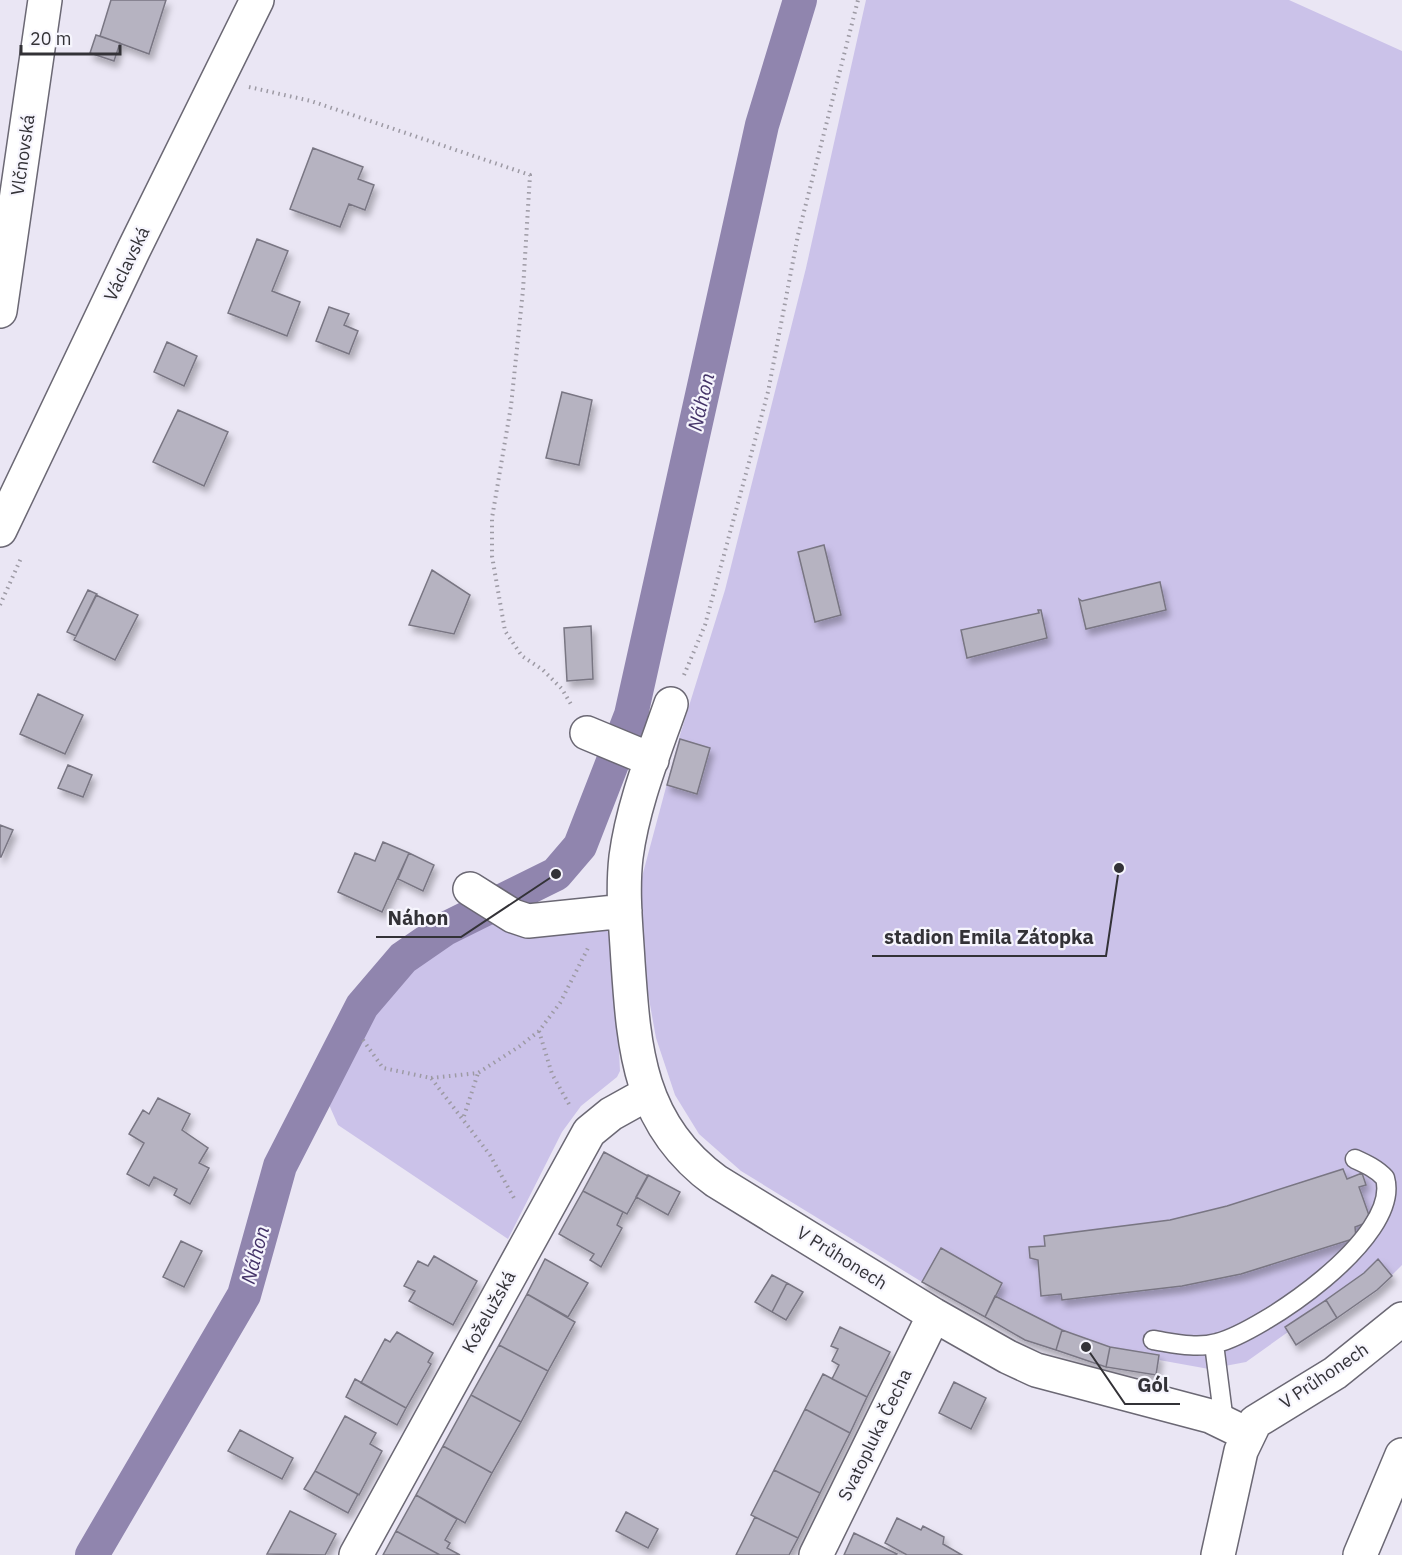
<svg xmlns="http://www.w3.org/2000/svg" width="1402" height="1555" font-family="'IBM Plex Sans',sans-serif">
<defs>
<filter id="shadow"><feDropShadow dx="3.5" dy="6" stdDeviation="3" flood-color="#0004"/></filter>
</defs>
<rect width="100%" height="100%" fill="#eae6f4"/>
<!-- green -->
<path fill="#cbc2e9" d="M866 0H1289L1402 51V1265L1377 1290 1296 1345 1288 1332 1246 1362 1209 1369 1159 1360 1156 1375 1106 1367 1025 1340 922 1282 741 1171 699 1134 675 1095 656 1038 642 960 639 888 680 735 725 590 806 268Z
M496 918 613 926 620 1071 617 1077 581 1106 562 1132 508 1239 338 1125 326 1098C341 1071 353 1041 370 1016 401 969 447 941 496 918Z"/>
<g fill="none" stroke-linecap="round" stroke-linejoin="round">
<!-- canal -->
<path stroke="#9085ae" stroke-width="34" d="M92 1555 244 1295 280 1166 362 1006 403 958 445 929 556 874 580 846 631 715 762 125 800 0"/>
</g>
<!-- building -->
<path fill="#b6b3c1" stroke="#797683" stroke-width="1.5" filter="url(#shadow)" d="M111 0H166L149 54 100 36Z
M96 35 120 43 114 61 90 53Z
M313 148 363 167 358 179 374 185 365 210 349 204 340 227 290 209Z
M257 239 288 251 272 291 300 302 287 336 228 313Z
M329 307 349 314 344 325 358 331 349 354 316 341Z
M167 342 197 356 184 386 154 372Z
M562 392 592 400 579 465 546 458Z
M178 410 228 432 204 486 153 462Z
M824 545 841 615 815 622 798 552Z
M432 570 470 595 454 634 409 625Z
M1160 582 1166 610 1086 629 1079 599 1082 601Z
M88 590 97 594 76 636 67 632Z
M96 595 138 615 115 660 74 640Z
M1038 610H1041L1047 638 967 658 961 630 1039 613Z
M591 626 593 679 567 681 564 628Z
M38 694 83 715 65 754 20 734Z
M680 739 710 748 697 794 667 785Z
M68 765 92 775 83 797 58 788Z
M0 825 13 830 1 857H0Z
M383 842 409 853 382 912 338 892 355 853 375 861Z
M409 853 434 865 423 891 398 879Z
M158 1098 190 1114 182 1130 208 1148 199 1163 209 1168 190 1204 174 1195 177 1189 154 1177 149 1186 127 1174 144 1143 129 1134 143 1110 149 1114Z
M604 1152 648 1176 627 1214 583 1191Z
M1343 1169 1347 1179 1362 1173 1366 1185 1359 1187 1371 1221 1355 1227 1356 1238 1241 1274 1182 1286 1062 1300 1061 1294 1041 1296 1038 1260 1030 1258 1029 1247 1045 1246 1044 1236 1170 1220 1227 1206Z
M648 1175 680 1192 668 1215 636 1197Z
M583 1191 623 1212 617 1225 622 1228 601 1267 590 1260 594 1254 559 1234Z
M181 1241 202 1251 184 1287 163 1277Z
M941 1248 1002 1283 985 1317 922 1282Z
M434 1256 477 1281 453 1325 409 1301 415 1291 404 1286 418 1261 428 1266Z
M545 1259 588 1283 568 1317 527 1294Z
M1378 1259 1392 1276 1377 1290 1337 1318 1326 1300 1364 1273Z
M772 1275 787 1283 772 1312 755 1302Z
M787 1283 803 1292 786 1320 772 1312Z
M527 1294 575 1322 548 1371 499 1345Z
M995 1296 1062 1330 1056 1350 1025 1340 985 1317Z
M1326 1300 1337 1318 1296 1345 1285 1327Z
M840 1327 890 1352 867 1397 832 1379 839 1365 832 1361 838 1349 831 1346Z
M1062 1330 1110 1347 1106 1367 1056 1350Z
M397 1332 433 1353 428 1362 431 1364 406 1408 361 1383 385 1339 390 1342Z
M499 1345 548 1371 521 1422 471 1395Z
M1110 1347 1159 1355 1156 1375 1106 1367Z
M823 1374 867 1397 850 1433 805 1409Z
M355 1379 406 1408 397 1425 346 1397Z
M954 1382 986 1398 971 1429 939 1413Z
M471 1395 521 1422 492 1473 443 1446Z
M805 1409 850 1433 820 1493 774 1470Z
M345 1416 376 1433 370 1444 382 1451 359 1495 315 1471Z
M240 1430 293 1458 282 1479 228 1451Z
M443 1446 492 1473 465 1523 416 1495Z
M774 1470 820 1493 798 1538 751 1515Z
M315 1471 358 1494 348 1513 304 1489Z
M416 1495 457 1519 445 1540 450 1543 447 1548 460 1555H440L396 1531Z
M290 1511 336 1534 325 1555 267 1554Z
M626 1512 658 1529 648 1548 616 1531Z
M755 1517 798 1538 789 1555H736Z
M897 1518 921 1530 923 1526 944 1537 943 1544 962 1555H907L885 1543Z
M396 1531 440 1555H383Z
M854 1533 897 1554 896 1555H844Z"/>
<g fill="none" stroke-linecap="round" stroke-linejoin="round">
<!-- lane casing -->
<g stroke="#6b6874" stroke-width="21">
<path id="lane" d="M1153 1340C1173 1343 1196 1349 1217 1343 1260 1332 1402 1238 1385 1178 1377 1169 1366 1164 1355 1159
M1214 1344 1224 1422"/>
</g>
<!-- street casing -->
<g stroke="#6b6874" stroke-width="36">
<path id="street" d="M0 311 45 0
M0 530 134 249 257 0
M671 704C654 753 633 804 626 857 622 892 626 927 628 962 634 1050 639 1125 716 1181L934 1315 1008 1357 1036 1370 1210 1416 1247 1434
M587 733 652 760
M470 889 513 916 528 921 625 911
M356 1555 589 1132 611 1114 647 1094
M816 1555 934 1315
M1218 1555 1241 1451 1255 1422 1335 1373 1402 1319
M1360 1555 1402 1455"/>
</g>
<!-- path -->
<path stroke="#9d9aa4" stroke-width="4" stroke-dasharray="1.5 4.5" stroke-linecap="butt" d="M249 87 311 101 530 175 523 290 511 406 492 518V556L505 631 522 656 543 670 562 689 572 706
M0 605 22 556
M684 675 705 625 768 392 798 235 858 0
M539 1031 552 1074 570 1106
M363 1040 383 1068 431 1078 490 1155 515 1200
M431 1078 478 1073 520 1046 539 1031 560 1003 588 948
M464 1116 478 1073"/>
<!-- lane -->
<use href="#lane" stroke="#fff" stroke-width="18"/>
<!-- street -->
<use href="#street" stroke="#fff" stroke-width="33"/>
</g>
<g text-anchor="middle" stroke-width="4.5" stroke-linejoin="round" paint-order="stroke">
<!-- street labels -->
<g font-size="18" fill="#333237" stroke="#f6f5fd">
<text transform="translate(23 155) rotate(-82)" y="6">Vlčnovská</text>
<text transform="translate(127 264) rotate(-64)" y="6">Václavská</text>
<text transform="translate(842 1258) rotate(32)" y="6">V Průhonech</text>
<text transform="translate(489 1312) rotate(-61)" y="6">Koželužská</text>
<text transform="translate(1324 1376) rotate(-34)" y="6">V Průhonech</text>
<text transform="translate(875 1435) rotate(-64)" y="6">Svatopluka Čecha</text>
</g>
<!-- water labels -->
<g font-size="20" font-style="italic" fill="#443368" stroke="#f6f5fd">
<text transform="translate(701 402) rotate(-77)" y="7">Náhon</text>
<text transform="translate(255 1255) rotate(-75)" y="7">Náhon</text>
</g>
</g>
<!-- callouts -->
<path fill="none" stroke="#333237" stroke-width="2" d="M556 874L461 937H376M1119 868L1106 956H872M1086 1347L1125 1404H1180"/>
<g fill="#333237" stroke="#f6f5fd" stroke-width="2">
<circle cx="556" cy="874" r="6"/>
<circle cx="1119" cy="868" r="6"/>
<circle cx="1086" cy="1347" r="6"/>
</g>
<g font-size="20" text-anchor="middle" font-weight="bold" fill="#333237" stroke="#f6f5fd" stroke-width="4.5" stroke-linejoin="round" paint-order="stroke">
<text x="418" y="925">Náhon</text>
<text x="989" y="944">stadion Emila Zátopka</text>
<text x="1153" y="1392">Gól</text>
</g>
<!-- scale -->
<path d="M21 45v9h99v-9" fill="none" stroke="#333237" stroke-width="3"/>
<text x="30" y="45" font-size="18" fill="#333237" stroke="#f6f5fd" stroke-width="4.5" paint-order="stroke">20 m</text>
</svg>
